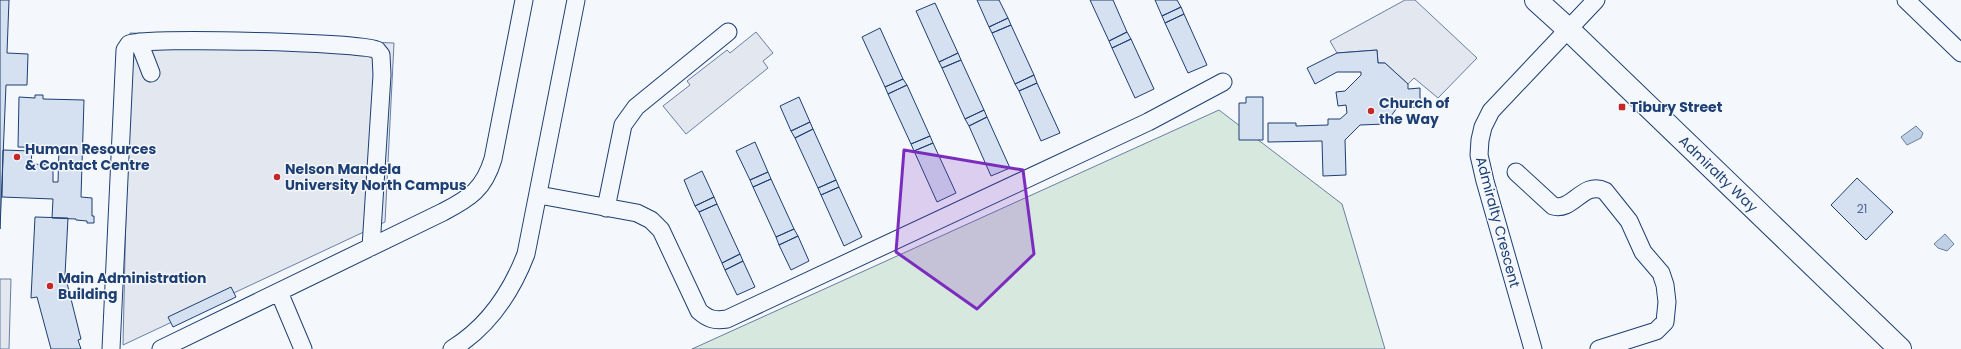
<svg xmlns="http://www.w3.org/2000/svg" width="1961" height="349" font-family="Poppins,sans-serif">
<rect width="100%" height="100%" fill="#f4f7fb"/>
<!-- green -->
<path fill="#d7e8df" stroke="#687fa3" d="M1219 110 1342 204 1385 349H692Z"/>
<!-- parking -->
<path fill="#e3e8f0" stroke="#687fa3" d="M1405 0H1415L1477 58 1438 98 1414 78 1408 84 1385 63H1378L1377 50 1337 53 1330 41Z
M756 32 773 53 763 61 768 68 686 134 663 106 690 85 687 81 727 50 730 53Z
M130 33 394 43 385 222 123 345Z
M0 279H11L9 349H0Z"/>
<!-- water -->
<path fill="#bed0e5" stroke="#687fa3" d="M1916 126 1923 133 1921 138 1907 145 1901 137Z
M1945 234 1954 244 1947 251 1938 248 1934 244Z"/>
<!-- building -->
<path fill="#d5e0f0" stroke="#1d3f73" d="M0 0H9L7 53 28 54 27 85H6L0 229Z
M977 0H999L1008 18 989 27Z
M1090 0H1113L1127 32 1109 41Z
M1155 0H1177L1181 7 1162 16Z
M935 3 958 53 939 62 916 11Z
M1181 7 1184 14 1165 23 1162 16Z
M1184 14 1207 65 1188 73 1165 23Z
M1008 18 1011 25 992 33 989 27Z
M1011 25 1034 75 1015 84 992 33Z
M880 28 903 79 885 87 862 37Z
M1127 32 1131 39 1112 48 1109 41Z
M1131 39 1154 89 1135 98 1112 48Z
M1377 50 1378 63H1385L1408 84V89L1420 88V107L1397 108 1385 124 1360 125 1345 140 1346 175 1323 176 1322 141 1268 142V123H1296V126L1328 125V119H1340L1347 113 1346 105 1338 106 1336 92 1345 91 1361 75V72H1337L1315 84 1307 68 1337 53Z
M958 53 961 60 942 68 939 62Z
M961 60 984 110 965 119 942 68Z
M1034 75 1037 83 1019 91 1015 84Z
M903 79 907 85 888 94 885 87Z
M1037 83 1060 133 1041 141 1019 91Z
M907 85 930 136 911 144 888 94Z
M35 95H43V99L84 100 81 197 92 198V216H94V223H87V221L76 220V219L52 218 53 199 2 197 3 150 32 151 31 164 53 165V182H58L59 148 18 147 19 97 35 98Z
M799 97 810 122 791 131 780 106Z
M1246 97H1263V140H1239V103H1246Z
M984 110 987 117 969 126 965 119Z
M987 117 1010 168 991 176 969 126Z
M810 122 813 129 795 138 791 131Z
M813 129 836 180 818 188 795 138Z
M930 136 933 143 914 151 911 144Z
M755 142 768 172 750 180 736 151Z
M933 143 956 193 937 202 914 151Z
M702 171 714 197 695 206 684 180Z
M768 172 771 179 753 187 750 180Z
M1857 178 1893 212 1866 240 1831 205Z
M771 179 794 229 776 237 753 187Z
M836 180 839 187 821 195 818 188Z
M839 187 862 237 844 246 821 195Z
M714 197 717 204 699 212 695 206Z
M717 204 740 254 722 263 699 212Z
M35 217 68 218 65 275 81 339 78 340 81 349H51L37 297 31 298Z
M794 229 798 236 779 245 776 237Z
M798 236 809 261 791 270 779 245Z
M740 254 743 261 725 270 722 263Z
M743 261 755 287 737 295 725 270Z
M231 287 236 297 173 327 168 317Z"/>
<g fill="none" stroke-linecap="round" stroke-linejoin="round">
<!-- minor casing -->
<g stroke="#1d3f73" stroke-width="19">
<path id="minor" d="M1906 0 1961 53
M139 42 151 73
M1516 172 1553 206C1573 212 1583 180 1605 191L1629 221 1643 252 1661 273 1665 285 1667 302 1665 322 1656 331 1599 349
M539 195 637 213 651 220 661 230 699 311C708 319 714 321 727 319L1148 122 1223 82
M606 208 623 125 636 107 728 32
M279 292 303 349
M111 349 125 50 129 44C147 37 364 42 377 50L381 55 382 75 371 247
M161 349 443 212C470 198 484 189 493 159L524 0
M452 349C488 327 511 293 526 254L576 0
M1533 349 1485 181 1479 155 1480 140 1483 127 1491 111 1596 0"/>
</g>
<!-- major casing -->
<g stroke="#1d3f73" stroke-width="24">
<g id="major">
<path id="s1" d="M1536 0 1568 29 1900 349"/>
</g>
</g>
<!-- minor -->
<use href="#minor" stroke="#f4f7fb" stroke-width="17"/>
<!-- major -->
<use href="#major" stroke="#f4f7fb" stroke-width="22"/>
</g>
<!-- marked area -->
<path fill="#7b2cbf" fill-opacity="0.2" stroke="#7b2cbf" stroke-width="3" stroke-linejoin="round" d="M904 150 1023 170 1034 254 977 309 896 252Z"/>
<!-- markers -->
<g fill="#c62828" stroke="#f4f7fb" stroke-width="1.5">
<rect x="1618" y="103" width="8" height="8" rx="2"/>
<circle cx="1371" cy="111" r="4"/>
<circle cx="17" cy="157" r="4"/>
<circle cx="277" cy="177" r="4"/>
<circle cx="50" cy="286" r="4"/>
</g>
<g text-anchor="middle" stroke-width="3" stroke-linejoin="round" paint-order="stroke">
<!-- number labels -->
<g font-size="12" fill="#4b6792">
<text x="1862" y="213">21</text>
</g>
<!-- poi labels -->
<g font-size="14" font-weight="bold" fill="#1d3f73" stroke="#f4f7fb" text-anchor="start">
<text x="1379" y="108">Church of<tspan x="1379" dy="16">the Way</tspan></text>
<text x="1630" y="112">Tibury Street</text>
<text x="25" y="154">Human Resources<tspan x="25" dy="16">&amp; Contact Centre</tspan></text>
<text x="285" y="174">Nelson Mandela<tspan x="285" dy="16">University North Campus</tspan></text>
<text x="58" y="283">Main Administration<tspan x="58" dy="16">Building</tspan></text>
</g>
<!-- street labels -->
<g font-size="14" fill="#1d3f73" stroke="#f4f7fb">
<text dy="5" stroke="none"><textPath href="#s1" startOffset="252">Admiralty Way</textPath></text>
<text transform="translate(1498 222) rotate(75)" y="5">Admiralty Crescent</text>
</g>
</g>
</svg>
